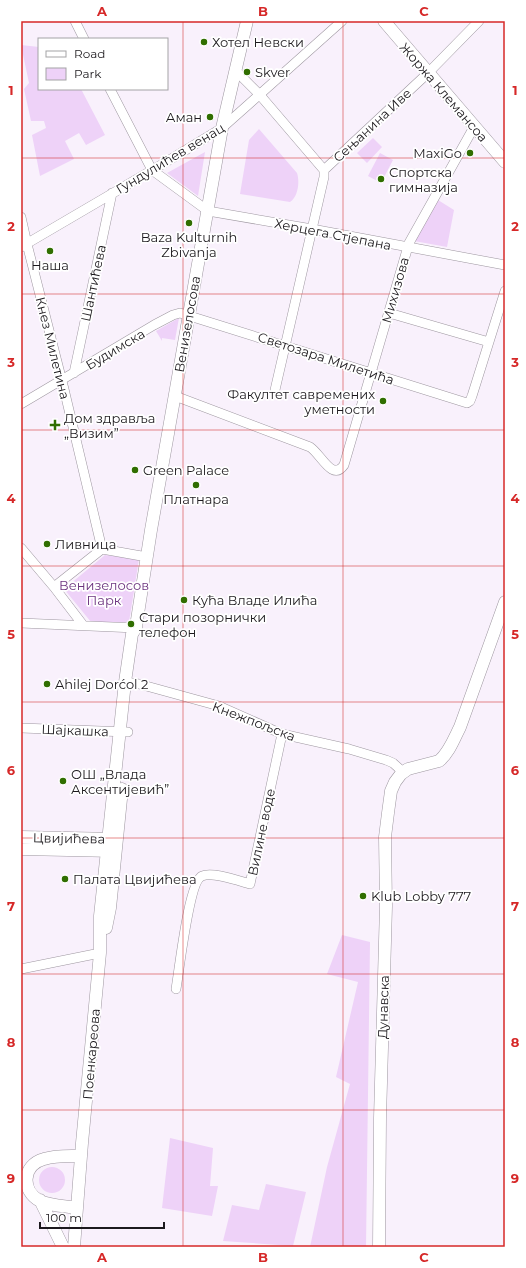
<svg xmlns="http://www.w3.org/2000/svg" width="526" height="1268" font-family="Montserrat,sans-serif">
<rect width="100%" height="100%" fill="#f9f1fc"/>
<!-- green -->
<path fill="#eed2f8" d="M21 45 39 47V89H81L105 135 86 145 79 133 65 141 74 159 40 176 32 135 46 128 44 121H31L24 89 29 83Z
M259 129 297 173C300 182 298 197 290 202L240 194 249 140Z
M373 138 382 147 367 163 357 153Z
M205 152 198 196 167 173Z
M380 153 393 160 381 183 368 176Z
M438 200 454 210 447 247 414 241Z
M179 318 175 340 162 338V341L156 331Z
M105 555 139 559 129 622H91L64 589Z
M342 935 370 942 366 1247H310L327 1167 350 1084 336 1077 358 982 327 974Z
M170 1138 213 1148 210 1186H218L212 1216 162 1208Z
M39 1180a13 13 0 1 1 26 0a13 13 0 1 1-26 0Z
M266 1184 306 1192 293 1246 223 1241 232 1205 259 1210Z"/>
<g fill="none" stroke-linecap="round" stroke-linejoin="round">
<!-- street casing -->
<g stroke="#9e97a0" stroke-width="10">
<path id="street" d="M75 21 84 39
M235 70 259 94 324 170
M110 89 152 170 208 211 312 229 505 265
M21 217 27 244 64 389 102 549
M21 247 166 162 222 128 342 21
M389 313 489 342
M74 373 112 193
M275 390 324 177V170L428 73 479 21
M175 396 310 447C321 454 332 482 344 465L409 243 474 127
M21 404 154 325 173 315 180 313 467 403 470 401 472 396 505 291
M21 548 54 587 83 625
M54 587 102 549 147 557
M21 623 136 628
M125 682 139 684 219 706 282 734 349 749 386 760 393 763 403 772
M21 728 128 732
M21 969 100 953
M176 989C179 972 189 881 202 876 212 871 239 881 250 884L282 734"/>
</g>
<!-- secondary casing -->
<g stroke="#9e97a0" stroke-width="13">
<path id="secondary" d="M384 21 505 162
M21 837 116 839
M21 849 115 851
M106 928 110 908 122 789
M40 1200 63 1247
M77 1208C65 1206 51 1206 40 1201 21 1191 22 1165 44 1159 56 1155 69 1156 81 1156
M74 1247 82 1143 100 953V916L125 682 132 634 136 628 137 620 151 530 222 128 247 21
M379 1247 380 1118 386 906 385 837 388 813 391 791 395 782 401 774 408 769 439 761C449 753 454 739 460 727L505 602"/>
</g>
<!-- street -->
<use href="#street" stroke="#fff" stroke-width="9"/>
<!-- secondary -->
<use href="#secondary" stroke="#fff" stroke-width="12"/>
</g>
<!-- grid -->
<path fill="none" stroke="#d62828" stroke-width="1" stroke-opacity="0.55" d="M183 21V1247M343 21V1247M21 158H505M21 294H505M21 430H505M21 566H505M21 702H505M21 838H505M21 974H505M21 1110H505"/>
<!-- markers -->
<g fill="#306e00" stroke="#fff" stroke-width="1.5">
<circle cx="204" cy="42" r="4"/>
<circle cx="247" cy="72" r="4"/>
<circle cx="210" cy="117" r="4"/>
<circle cx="470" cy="153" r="4"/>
<circle cx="381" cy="179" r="4"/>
<circle cx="189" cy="223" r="4"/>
<circle cx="50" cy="251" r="4"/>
<circle cx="383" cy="401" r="4"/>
<path d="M53 419h4v4h4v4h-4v4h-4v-4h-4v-4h4z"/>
<circle cx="135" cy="470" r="4"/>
<circle cx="196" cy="485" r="4"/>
<circle cx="47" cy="544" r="4"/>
<circle cx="184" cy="600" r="4"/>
<circle cx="131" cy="624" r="4"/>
<circle cx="47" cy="684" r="4"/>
<circle cx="63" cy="781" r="4"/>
<circle cx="65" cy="879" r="4"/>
<circle cx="363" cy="896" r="4"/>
</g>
<g text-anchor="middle" stroke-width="3.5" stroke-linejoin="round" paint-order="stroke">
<!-- poi labels -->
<g font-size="13" fill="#1c191d" stroke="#fff" text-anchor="start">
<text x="212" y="47">Хотел Невски</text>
<text x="255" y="77">Skver</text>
<text x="202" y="122" text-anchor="end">Аман</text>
<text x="462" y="158" text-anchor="end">MaxiGo</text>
<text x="389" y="177">Спортска<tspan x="389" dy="15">гимназија</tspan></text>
<text x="189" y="242" text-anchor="middle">Baza Kulturnih<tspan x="189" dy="15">Zbivanja</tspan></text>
<text x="50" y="270" text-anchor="middle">Наша</text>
<text x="375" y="399" text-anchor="end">Факултет савремених<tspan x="375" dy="15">уметности</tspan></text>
<text x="64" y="423">Дом здравља<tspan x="64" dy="15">„Визим”</tspan></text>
<text x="143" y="475">Green Palace</text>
<text x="196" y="504" text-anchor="middle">Платнара</text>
<text x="55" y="549">Ливница</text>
<text x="192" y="605">Кућа Владе Илића</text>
<text x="139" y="622">Стари позорнички<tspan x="139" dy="15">телефон</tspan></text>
<text x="55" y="689">Ahilej Dorćol 2</text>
<text x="71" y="779">ОШ „Влада<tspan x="71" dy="15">Аксентијевић”</tspan></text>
<text x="73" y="884">Палата Цвијићева</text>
<text x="371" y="901">Klub Lobby 777</text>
</g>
<!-- street labels -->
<g font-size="13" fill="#1c191d" stroke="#fff">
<text transform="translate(444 92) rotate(49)" y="5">Жоржа Клемансоа</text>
<text transform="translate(372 125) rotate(-43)" y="5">Сењанина Иве</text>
<text transform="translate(170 158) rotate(-31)" y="5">Гундулићев венац</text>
<text transform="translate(333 234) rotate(11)" y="5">Херцега Стјепана</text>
<text transform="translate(93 283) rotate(-78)" y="5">Шантићева</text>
<text transform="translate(395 290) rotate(-74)" y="5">Михизова</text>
<text transform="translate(187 324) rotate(-80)" y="5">Венизелосова</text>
<text transform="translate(53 348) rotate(76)" y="5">Кнез Милетина</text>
<text transform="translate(115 349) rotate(-31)" y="5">Будимска</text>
<text transform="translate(326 358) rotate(18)" y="5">Светозара Милетића</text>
<text transform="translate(254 721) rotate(21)" y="5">Кнежпољска</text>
<text transform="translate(75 730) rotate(2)" y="5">Шајкашка</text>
<text transform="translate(261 832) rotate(-78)" y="5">Вилине воде</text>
<text transform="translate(69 838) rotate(1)" y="5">Цвијићева</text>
<text transform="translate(383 1007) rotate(-88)" y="5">Дунавска</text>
<text transform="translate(91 1054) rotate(-85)" y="5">Поенкареова</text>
</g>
<!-- park labels -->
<g font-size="13" fill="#6c347f" stroke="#fff">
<text x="104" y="590">Венизелосов<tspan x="104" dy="15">Парк</tspan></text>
</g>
</g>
<!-- border -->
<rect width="526" height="1268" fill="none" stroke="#ffffff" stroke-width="44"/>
<!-- legend -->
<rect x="38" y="38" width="130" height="52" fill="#ffffff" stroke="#a4a3a5"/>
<rect x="46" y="51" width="20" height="6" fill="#ffffff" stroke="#a4a3a5"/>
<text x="74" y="58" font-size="12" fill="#1c191d">Road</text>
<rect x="46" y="68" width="20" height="12" fill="#eed2f8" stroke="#a4a3a5"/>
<text x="74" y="78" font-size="12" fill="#1c191d">Park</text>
<!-- scale -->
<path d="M40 1222v6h124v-6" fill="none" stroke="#1c191d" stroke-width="2"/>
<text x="46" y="1222" font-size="12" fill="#1c191d" stroke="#ffffff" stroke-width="3" paint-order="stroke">100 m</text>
<rect x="22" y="22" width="482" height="1224" fill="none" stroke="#d62828" stroke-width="1.5"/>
<g font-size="13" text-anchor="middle" font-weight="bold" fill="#d62828">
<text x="102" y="16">A</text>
<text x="263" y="16">B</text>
<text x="424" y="16">C</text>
<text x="11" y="95">1</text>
<text x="515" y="95">1</text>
<text x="11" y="231">2</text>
<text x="515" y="231">2</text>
<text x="11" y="367">3</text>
<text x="515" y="367">3</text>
<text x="11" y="503">4</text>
<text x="515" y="503">4</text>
<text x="11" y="639">5</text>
<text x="515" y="639">5</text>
<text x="11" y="775">6</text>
<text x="515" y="775">6</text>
<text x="11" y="911">7</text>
<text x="515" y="911">7</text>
<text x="11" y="1047">8</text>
<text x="515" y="1047">8</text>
<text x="11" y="1183">9</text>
<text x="515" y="1183">9</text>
<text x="102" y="1262">A</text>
<text x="263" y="1262">B</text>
<text x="424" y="1262">C</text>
</g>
</svg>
